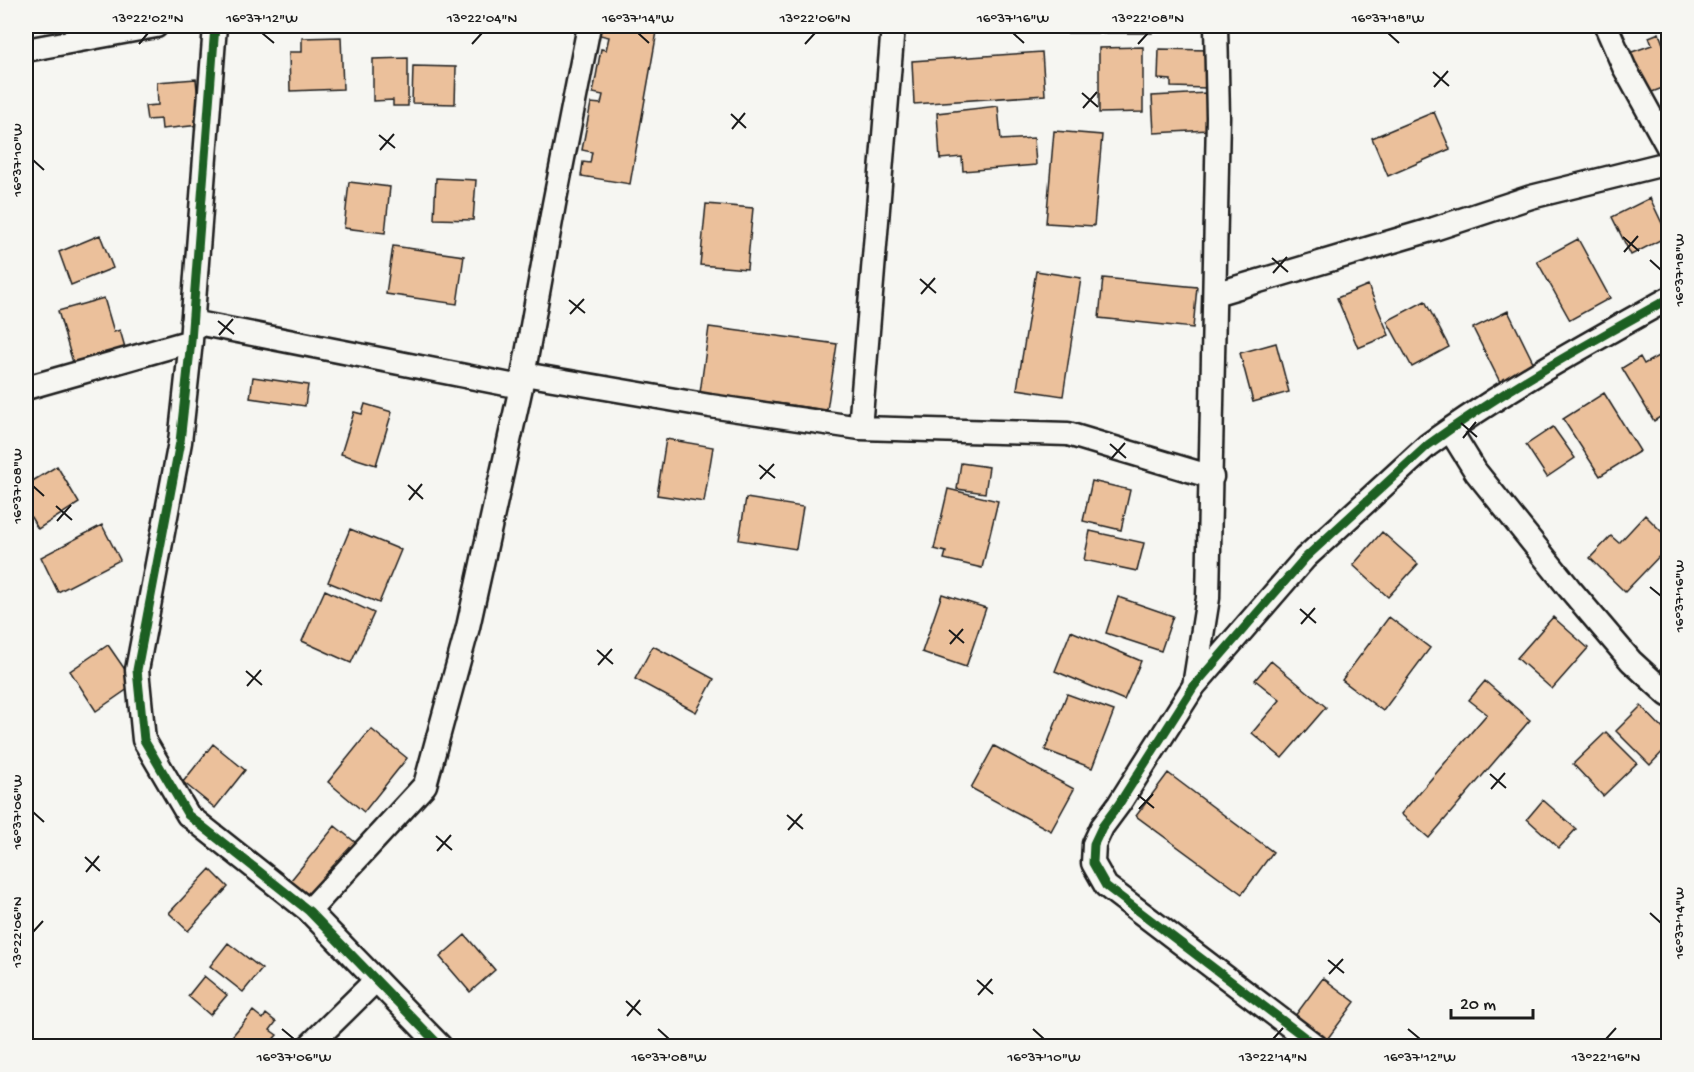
<svg xmlns="http://www.w3.org/2000/svg" width="1694" height="1072" font-family="'Gochi Hand',sans-serif">
<rect width="100%" height="100%" fill="#f6f6f2"/>
<filter id="ink" filterUnits="userSpaceOnUse"><feTurbulence type="fractalNoise" baseFrequency=".0167" numOctaves="2"/><feDisplacementMap in="SourceGraphic" scale="12" xChannelSelector="R" yChannelSelector="G"/><feConvolveMatrix kernelMatrix="1 2 1 2 8 2 1 2 1" color-interpolation-filters="sRGB"/></filter>
<g filter="url(#ink)">
<!-- building -->
<path fill="#ebc09b" stroke="#1c1c1c" stroke-width="1.5" d="M601 26H658L630 184 581 176 583 162 590 163 592 152 582 150 591 103 601 104 603 95 593 93 601 49 606 50 609 37 600 35Z
M1056 26H1153L1152 33H1056Z
M1403 26H1440V32L1403 33Z
M1659 33 1668 58V86L1644 95 1629 53 1652 45 1649 37Z
M341 37 343 89 290 91 289 52H302V38Z
M1143 47V112L1099 113V48Z
M1159 49 1209 50 1208 88 1171 87V80L1158 79Z
M1042 52 1045 95 914 104 912 61Z
M408 58V106H393V100L373 101V59Z
M413 66 456 67 455 104 412 103Z
M196 79 200 125 162 129 161 119 147 120 145 106 158 105 157 82Z
M1207 93 1209 130 1154 133 1152 96Z
M998 106 1001 140 1034 138 1036 165 963 171 962 157 940 159 937 113Z
M1434 112 1450 149 1388 176 1372 138Z
M1054 131 1102 135 1094 226 1046 223Z
M436 178 476 180 473 220 434 219Z
M349 182 390 187 385 233 344 228Z
M1650 198 1668 236 1631 255 1612 217Z
M706 204 753 208 747 269 700 265Z
M100 235 113 268 71 285 59 252Z
M1578 239 1610 298 1570 320 1537 261Z
M393 246 464 256 457 304 386 294Z
M1036 271 1081 278 1063 396 1017 389Z
M1103 278 1197 287 1193 328 1099 318Z
M1368 285 1389 335 1358 348 1337 298Z
M104 298 114 332 120 330 126 351 74 366 58 311Z
M1425 301 1449 347 1412 367 1387 321Z
M1508 311 1535 366 1501 384 1473 328Z
M709 327 837 344 827 410 700 393Z
M1276 343 1289 392 1253 402 1240 353Z
M1667 351 1668 354V412L1654 421 1622 368 1640 357 1644 364Z
M253 377 308 385 305 406 250 398Z
M1604 393 1640 451 1600 476 1563 419Z
M365 404 392 412 376 465 341 454 354 412 362 414Z
M1553 427 1575 458 1547 477 1526 445Z
M666 439 713 447 704 502 657 495Z
M961 463 989 467 985 493 957 489Z
M57 466 79 503 38 529 26 509V485Z
M1092 481 1130 490 1121 530 1083 521Z
M948 489 998 501 982 568 944 559 946 552 934 549Z
M746 498 803 507 796 549 739 540Z
M1645 515 1668 538V547L1625 592 1590 558 1611 536 1619 543Z
M102 525 120 560 58 592 41 557Z
M350 529 401 550 379 603 328 582Z
M1090 531 1144 543 1137 571 1084 560Z
M1382 532 1418 564 1388 597 1353 565Z
M325 590 374 613 351 663 302 641Z
M942 594 986 608 966 667 922 652Z
M1118 597 1173 616 1161 651 1106 633Z
M1389 617 1430 648 1383 711 1342 680Z
M1553 617 1588 648 1552 689 1517 658Z
M1071 631 1141 661 1124 700 1055 671Z
M108 645 135 684 96 711 70 671Z
M653 646 714 679 696 712 635 679Z
M1271 661 1326 707 1282 758 1252 733 1280 700 1255 680Z
M1668 662V681L1659 671Z
M1485 681 1530 720 1429 838 1401 814 1487 714 1469 700Z
M1067 694 1114 711 1092 768 1045 750Z
M1641 706 1668 734V746L1650 765 1616 731Z
M371 729 407 758 364 812 328 782Z
M1606 732 1637 763 1603 796 1573 764Z
M213 744 245 770 215 808 183 782Z
M994 746 1074 789 1051 831 971 788Z
M1168 773 1273 852 1242 894 1136 816Z
M1543 800 1576 829 1559 848 1527 819Z
M335 826 360 846 311 905 287 885Z
M210 869 228 887 188 931 169 913Z
M465 935 495 970 470 992 440 957Z
M228 943 262 969 243 992 210 966Z
M204 976 227 995 210 1015 188 996Z
M1323 978 1355 1002 1322 1046 1289 1024Z
M253 1011 263 1019 266 1014 276 1022 270 1030 277 1035 267 1046H224Z"/>
<g fill="none" stroke-linecap="round" stroke-linejoin="round">
<!-- minor casing -->
<g stroke="#1c1c1c" stroke-width="27">
<path id="minor" d="M215 26 191 341 180 442 137 670 144 740 188 815 309 911 440 1046
M1606 26 1624 67 1668 147
M26 50 156 26
M1215 294 1434 229 1531 197 1668 163
M192 322 521 387
M524 374 710 406 860 428 1068 434 1212 477
M26 388 191 341
M860 428 893 26
M1450 430 1476 472 1569 588 1631 661 1668 695
M1194 686 1208 598 1218 117 1216 26
M309 911 425 785 468 627 521 387 554 204 589 26
M309 1046 376 980
M1316 1046 1106 886 1093 863 1094 844 1102 827 1119 804 1194 686 1305 558 1428 445C1504 390 1587 344 1668 299"/>
</g>
<!-- minor -->
<use href="#minor" stroke="#f6f6f2" stroke-width="22"/>
<!-- cycleway casing -->
<g stroke="#f6f6f2" stroke-width="13">
<path id="cycleway" d="M215 26 191 341 180 442 137 670 144 740 188 815 309 911 440 1046
M1316 1046 1106 886 1093 863 1094 844 1102 827 1119 804 1194 686 1305 558 1428 445C1504 390 1587 344 1668 299"/>
</g>
<!-- cycleway -->
<use href="#cycleway" stroke="#1b5e20" stroke-width="9"/>
</g>
</g>
<!-- ticks -->
<path fill="none" stroke="#1c1c1c" stroke-width="2" d="M262 33 274 43M638 33 649 43M1013 33 1024 43M1388 33 1399 43M139 44 148 33M472 44 482 33M805 44 815 33M1138 44 1148 33M1433 72 1449 86M1434 87 1448 71M1082 93 1098 107M1083 108 1097 92M731 114 746 128M732 129 745 113M379 135 395 148M380 150 394 134M33 160 44 170M1623 237 1639 251M1624 252 1638 236M1272 258 1288 272M1650 260 1661 270M1273 273 1287 257M920 279 936 293M921 294 935 278M569 300 585 313M570 314 584 299M218 321 234 334M219 335 233 319M1461 423 1477 437M1463 438 1476 422M1110 444 1126 458M1111 459 1125 443M759 465 775 478M760 479 774 464M408 485 423 499M33 486 44 496M409 500 422 484M56 506 72 520M57 521 71 505M1650 587 1661 596M1300 609 1316 623M1301 624 1315 608M949 630 964 643M950 644 963 629M597 650 613 664M598 665 612 649M246 671 262 685M247 686 261 670M1490 774 1506 788M1491 789 1505 773M1138 795 1154 808M1139 809 1153 794M33 812 44 822M787 815 803 829M788 830 802 814M436 836 452 850M437 851 451 835M85 857 100 871M86 872 99 856M1650 913 1661 923M33 932 43 921M1328 960 1344 973M1329 974 1343 959M977 980 993 994M978 995 992 979M626 1001 641 1015M627 1016 640 1000M282 1029 294 1039M658 1029 669 1039M1033 1029 1044 1039M1408 1029 1420 1039M1273 1039 1283 1028M1606 1039 1616 1028"/>
<!-- margin -->
<rect width="1694" height="1072" fill="none" stroke="#f6f6f2" stroke-width="66"/>
<!-- scale -->
<path d="M1451 1009v9h82v-9" fill="none" stroke="#1c1c1c" stroke-width="3"/>
<text x="1460" y="1009" font-size="18" fill="#1c1c1c" stroke="#f6f6f2" stroke-width="4.5" paint-order="stroke">20 m</text>
<rect x="33" y="33" width="1628" height="1006" fill="none" stroke="#1c1c1c" stroke-width="2"/>
<g font-size="15" text-anchor="middle" fill="#1c1c1c">
<text x="148" y="22">13°22'02"N</text>
<text x="262" y="22">16°37'12"W</text>
<text x="482" y="22">13°22'04"N</text>
<text x="638" y="22">16°37'14"W</text>
<text x="815" y="22">13°22'06"N</text>
<text x="1013" y="22">16°37'16"W</text>
<text x="1148" y="22">13°22'08"N</text>
<text x="1388" y="22">16°37'18"W</text>
<text transform="translate(16 160) rotate(-90)" y="5">16°37'10"W</text>
<text transform="translate(1678 270) rotate(-90)" y="5">16°37'18"W</text>
<text transform="translate(16 486) rotate(-90)" y="5">16°37'08"W</text>
<text transform="translate(1678 596) rotate(-90)" y="5">16°37'16"W</text>
<text transform="translate(16 812) rotate(-90)" y="5">16°37'06"W</text>
<text transform="translate(1678 923) rotate(-90)" y="5">16°37'14"W</text>
<text transform="translate(16 932) rotate(-90)" y="5">13°22'06"N</text>
<text x="294" y="1061">16°37'06"W</text>
<text x="669" y="1061">16°37'08"W</text>
<text x="1044" y="1061">16°37'10"W</text>
<text x="1273" y="1061">13°22'14"N</text>
<text x="1420" y="1061">16°37'12"W</text>
<text x="1606" y="1061">13°22'16"N</text>
</g>
</svg>
